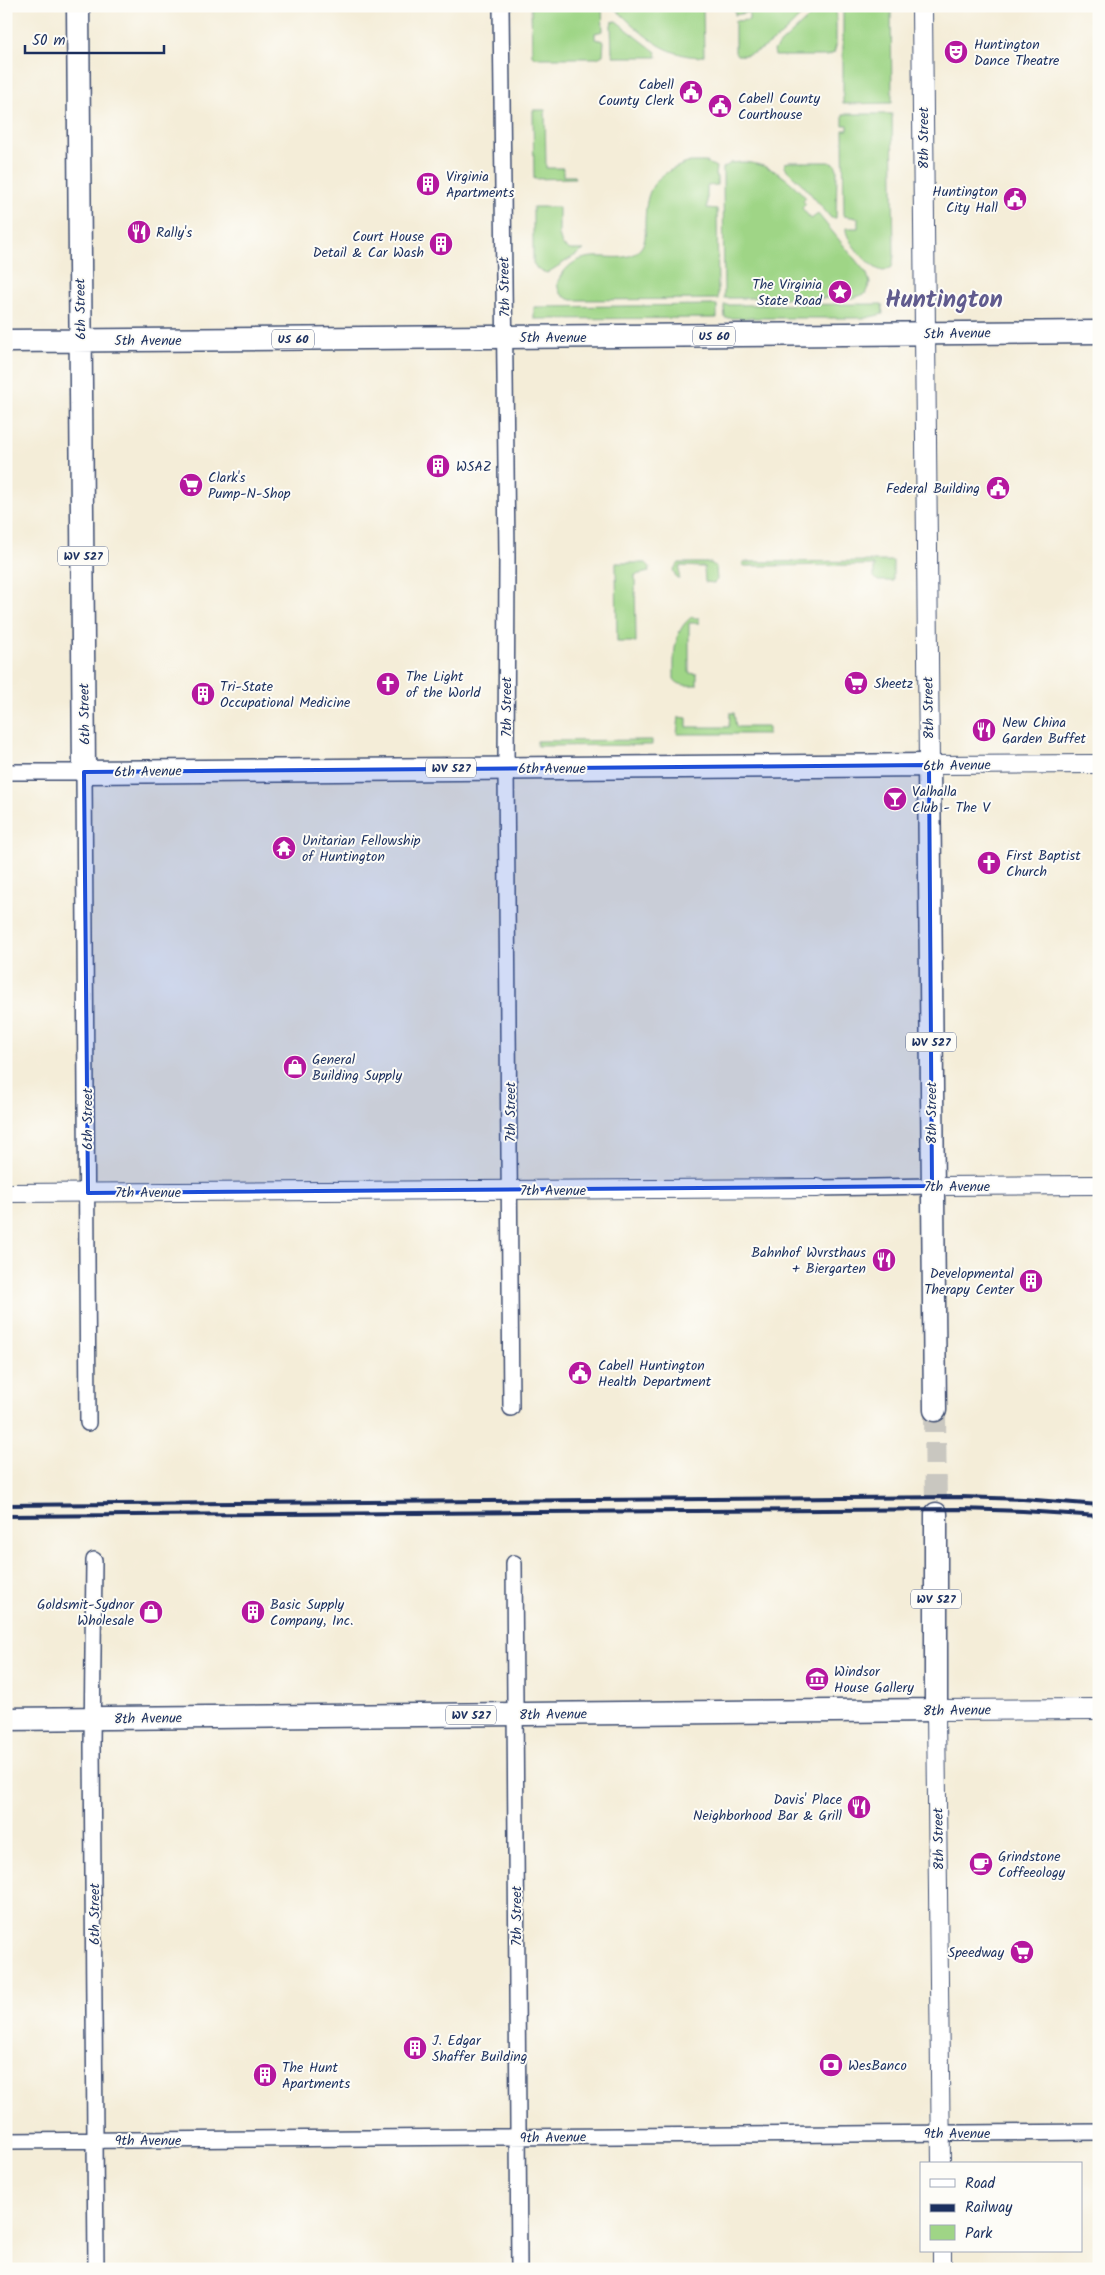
<svg xmlns="http://www.w3.org/2000/svg" width="1105" height="2275" font-family="Kalam,sans-serif">
<rect width="100%" height="100%" fill="#fdfcf7"/>
<filter id="ink" filterUnits="userSpaceOnUse"><feTurbulence type="fractalNoise" baseFrequency=".02" numOctaves="2"/><feDisplacementMap in="SourceGraphic" scale="10" xChannelSelector="R" yChannelSelector="G"/><feConvolveMatrix kernelMatrix="1 2 1 2 8 2 1 2 1" color-interpolation-filters="sRGB"/></filter>
<filter id="wash" filterUnits="userSpaceOnUse"><feTurbulence type="fractalNoise" baseFrequency=".0096" numOctaves="4" result="noise"/><feDisplacementMap in="SourceGraphic" scale="20" xChannelSelector="R" yChannelSelector="G"/><feGaussianBlur stdDeviation="1.12" result="paint"/><feColorMatrix in="noise" values="0 0 0 0 0 0 0 0 0 0 0 0 0 0 0 0 0 1.4 0 .05"/><feComposite in="paint" operator="in"/></filter>
<g filter="url(#wash)">
<rect width="100%" height="100%" fill="#f4edd8"/>
<!-- green -->
<path fill="#9fd586" stroke="#5d8272" d="M531 6H602L603 31 595 33V39L604 41 603 55 597 58H540L532 56Z
M612 6H703L704 55C699 58 694 56 689 56 655 50 637 28 612 6Z
M735 6H811C793 23 763 59 737 55L735 52V21L749 20V12L735 15Z
M821 6H836V46L834 53 828 56H775L774 50Z
M843 6H891L892 103 843 104Z
M616 21 656 52 657 57H614L612 52 611 25 612 22Z
M533 110H545L546 168H563V176H574L575 178 534 179Z
M843 114H892L894 256 892 267 884 271C872 271 844 239 846 228H858V218L844 216 843 130H848V125H843Z
M690 162H706L716 167 715 176 717 177V185L707 186V208L717 209 718 299 572 300C562 297 556 291 558 281 580 238 619 270 639 250 645 244 646 236 645 228 645 189 652 175 690 162Z
M743 162C771 164 788 178 806 198L803 201 806 204 802 208 811 219 818 214 867 274 870 283 865 294 853 298H724L723 168 731 163Z
M790 162H829L835 164 837 169 836 218H831L804 186 785 168V163Z
M533 207H559V235L562 245 570 250H584L547 273 538 270 533 263Z
M882 304 883 314 866 318H725L724 305Z
M717 305V318L534 319V307Z
M893 561V581H878L874 577V565L745 566 742 564 744 562Z
M616 563H646L650 567 649 572 635 575 636 642H617Z
M679 563H711L716 567 717 580 714 583 705 582 704 567 680 566 679 579H677L673 570Z
M693 616V618H699V623H689V673L697 674V685C689 685 679 687 674 679 674 657 672 630 693 616Z
M730 713H734L736 727H768V734H677L679 717 687 718V727H729Z
M652 740V745L537 746V741Z"/>
</g>
<g filter="url(#ink)">
<g fill="none" stroke-linecap="round" stroke-linejoin="round">
<!-- primary-tunnel -->
<path stroke="#c9c7c0" stroke-width="22" stroke-dasharray="22 11" stroke-linecap="butt" d="M935 1410 936 1514"/>
<!-- minor casing -->
<g stroke="#3c4c70" stroke-width="18">
<path id="minor" d="M501 6 507 557 506 768 511 1408
M6 772H84L88 1423
M818 1188 932 1186
M94 1560 92 1746 96 2269
M514 1563 519 2269
M6 2141 1099 2132"/>
</g>
<!-- tertiary casing -->
<g stroke="#3c4c70" stroke-width="20">
<path id="tertiary" d="M929 765 1099 764
M932 1186 1099 1185
M6 1193 818 1188
M936 1710 941 2164
M942 2251V2269"/>
</g>
<!-- secondary casing -->
<g stroke="#3c4c70" stroke-width="22">
<path id="secondary" d="M922 6 929 765
M936 1710 1099 1709"/>
</g>
<!-- primary casing -->
<g stroke="#3c4c70" stroke-width="25">
<path id="primary" d="M78 6 84 772 929 765 935 1410
M6 341 1099 332
M6 1719 936 1710V1514"/>
</g>
<!-- minor -->
<use href="#minor" stroke="#fff" stroke-width="15"/>
<!-- tertiary -->
<use href="#tertiary" stroke="#fff" stroke-width="18"/>
<!-- secondary -->
<use href="#secondary" stroke="#fff" stroke-width="20"/>
<!-- primary -->
<use href="#primary" stroke="#fff" stroke-width="22"/>
<!-- rail -->
<path stroke="#1b2f5e" stroke-width="4" d="M6 1505 961 1497 1023 1499 1099 1505
M6 1516 961 1509 1023 1511 1099 1516"/>
</g>
</g>
<!-- marked area -->
<path fill="#1d4ed8" fill-opacity="0.2" stroke="#1d4ed8" stroke-width="4" stroke-linejoin="round" d="M929 765 932 1186 88 1193 84 772Z"/>
<!-- icons -->
<defs>
<g id="theatre-disc" transform="scale(1.25)"><circle r="9.5" fill="#b5179e" stroke="#fdfcf7"/><path d="M-5-5.5Q0-4 5-5.5V0Q5 5 0 6Q-5 5-5 0ZM-3.3-2.5H-1v1.5H-3.3ZM1-2.5H3.3v1.5H1ZM-2.8 1Q0 5.5 2.8 1Z" fill="#fff"/></g>
<g id="civic-disc" transform="scale(1.25)"><circle r="9.5" fill="#b5179e" stroke="#fdfcf7"/><path d="M-.6-6.5H3V-4.5H.6V-3L4-1V1h2V6H-6V1h2V-1L-.6-3ZM-1.2 2.5V6h2.4V2.5Z" fill="#fff"/></g>
<g id="building-disc" transform="scale(1.25)"><circle r="9.5" fill="#b5179e" stroke="#fdfcf7"/><path d="M-4-6H4V6H1V3H-1V6H-4ZM-2.5-4.3h1.7v1.8h-1.7ZM.8-4.3h1.7v1.8H.8ZM-2.5-1h1.7V.8h-1.7ZM.8-1h1.7V.8H.8Z" fill="#fff"/></g>
<g id="restaurant-disc" transform="scale(1.25)"><circle r="9.5" fill="#b5179e" stroke="#fdfcf7"/><path d="M-5-6h1v4h1v-4h1v4h1v-4h1v5L-1.5 .5V6h-2V.5L-5-1ZM5-6V6H3V1.5H1.5Q1.5-4 5-6Z" fill="#fff"/></g>
<g id="sight-disc" transform="scale(1.25)"><circle r="9.5" fill="#b5179e" stroke="#fdfcf7"/><path d="M0-6L1.8-2.2L6-1.7L2.9 1.2L3.7 5.4L0 3.3L-3.7 5.4L-2.9 1.2L-6-1.7L-1.8-2.2Z" fill="#fff"/></g>
<g id="supermarket-disc" transform="scale(1.25)"><circle r="9.5" fill="#b5179e" stroke="#fdfcf7"/><path d="M-6-5.5h2.5l.6 2H6L4.5 2H-2.5L-4.4-4H-6ZM-1.5 3.2a1.3 1.3 0 1 0 .1 0ZM3 3.2a1.3 1.3 0 1 0 .1 0Z" fill="#fff"/></g>
<g id="church-disc" transform="scale(1.25)"><circle r="9.5" fill="#b5179e" stroke="#fdfcf7"/><path d="M-1.2-6h2.4v3.5h3.3v2.4h-3.3V6h-2.4V-.1h-3.3v-2.4h3.3Z" fill="#fff"/></g>
<g id="bar-disc" transform="scale(1.25)"><circle r="9.5" fill="#b5179e" stroke="#fdfcf7"/><path d="M-6-5H6L.8 .8V4.5H3.5V6h-7V4.5H-.8V.8Z" fill="#fff"/></g>
<g id="temple-disc" transform="scale(1.25)"><circle r="9.5" fill="#b5179e" stroke="#fdfcf7"/><path d="M0-6L5-2H3V0L6.5 2.5H4V6H1.5V3h-3V6H-4V2.5H-6.5L-3 0V-2H-5Z" fill="#fff"/></g>
<g id="shop-disc" transform="scale(1.25)"><circle r="9.5" fill="#b5179e" stroke="#fdfcf7"/><path d="M-5-2.5h2.3a2.7 3.5 0 0 1 5.4 0H5L5.5 6h-11ZM-1.5-2.5h3a1.5 2.3 0 0 0-3 0Z" fill="#fff"/></g>
<g id="museum-disc" transform="scale(1.25)"><circle r="9.5" fill="#b5179e" stroke="#fdfcf7"/><path d="M0-6L6-3V-2H-6V-3ZM-5-1h2V3h-2ZM-1-1h2V3h-2ZM3-1h2V3H3ZM-6 4H6V6H-6Z" fill="#fff"/></g>
<g id="cafe-disc" transform="scale(1.25)"><circle r="9.5" fill="#b5179e" stroke="#fdfcf7"/><path d="M-5.5-4.5H6V0H3Q3 3.5 0 3.5H-2.5Q-5.5 3.5-5.5 0ZM3-3.2v2h1.7v-2ZM-6 4.5H4V6H-6Z" fill="#fff"/></g>
<g id="bank-disc" transform="scale(1.25)"><circle r="9.5" fill="#b5179e" stroke="#fdfcf7"/><path d="M-6-4H6V4H-6ZM0-2.3a2.3 2.3 0 1 0 0 4.6a2.3 2.3 0 1 0 0-4.6Z" fill="#fff"/></g>
</defs>
<g fill-rule="evenodd">
<use href="#theatre-disc" x="956" y="52"/>
<use href="#civic-disc" x="691" y="92"/>
<use href="#civic-disc" x="720" y="106"/>
<use href="#building-disc" x="428" y="184"/>
<use href="#civic-disc" x="1015" y="199"/>
<use href="#restaurant-disc" x="139" y="232"/>
<use href="#building-disc" x="441" y="244"/>
<use href="#sight-disc" x="840" y="292"/>
<use href="#building-disc" x="438" y="466"/>
<use href="#supermarket-disc" x="191" y="485"/>
<use href="#civic-disc" x="998" y="488"/>
<use href="#supermarket-disc" x="856" y="683"/>
<use href="#church-disc" x="388" y="684"/>
<use href="#building-disc" x="203" y="694"/>
<use href="#restaurant-disc" x="984" y="730"/>
<use href="#bar-disc" x="895" y="799"/>
<use href="#temple-disc" x="284" y="848"/>
<use href="#church-disc" x="989" y="863"/>
<use href="#shop-disc" x="295" y="1067"/>
<use href="#restaurant-disc" x="884" y="1260"/>
<use href="#building-disc" x="1031" y="1281"/>
<use href="#civic-disc" x="580" y="1373"/>
<use href="#shop-disc" x="151" y="1612"/>
<use href="#building-disc" x="253" y="1612"/>
<use href="#museum-disc" x="817" y="1679"/>
<use href="#restaurant-disc" x="859" y="1807"/>
<use href="#cafe-disc" x="981" y="1864"/>
<use href="#supermarket-disc" x="1022" y="1952"/>
<use href="#building-disc" x="415" y="2048"/>
<use href="#bank-disc" x="831" y="2065"/>
<use href="#building-disc" x="265" y="2075"/>
</g>
<g text-anchor="middle" stroke-width="4" stroke-linejoin="round" paint-order="stroke">
<!-- shield labels -->
<g fill="#fdfcf7" stroke="#5f6c8c" stroke-width="1">
<rect x="693" y="326.5" width="42" height="19" rx="4"/>
<rect x="272" y="329.5" width="42" height="19" rx="4"/>
<rect x="58" y="546.5" width="50" height="19" rx="4"/>
<rect x="426" y="758.5" width="50" height="19" rx="4"/>
<rect x="906" y="1032.5" width="50" height="19" rx="4"/>
<rect x="911" y="1589.5" width="50" height="19" rx="4"/>
<rect x="446" y="1705.5" width="50" height="19" rx="4"/>
</g>
<g font-size="12" font-weight="bold" fill="#1b2f5e">
<text x="714" y="340">US 60</text>
<text x="293" y="343">US 60</text>
<text x="83" y="560">WV 527</text>
<text x="451" y="772">WV 527</text>
<text x="931" y="1046">WV 527</text>
<text x="936" y="1603">WV 527</text>
<text x="471" y="1719">WV 527</text>
</g>
<!-- poi labels -->
<g font-size="14" fill="#1b2f5e" stroke="#fdfcf7" text-anchor="start">
<text x="974" y="49">Huntington<tspan x="974" dy="16">Dance Theatre</tspan></text>
<text x="674" y="89" text-anchor="end">Cabell<tspan x="674" dy="16">County Clerk</tspan></text>
<text x="738" y="103">Cabell County<tspan x="738" dy="16">Courthouse</tspan></text>
<text x="446" y="181">Virginia<tspan x="446" dy="16">Apartments</tspan></text>
<text x="998" y="196" text-anchor="end">Huntington<tspan x="998" dy="16">City Hall</tspan></text>
<text x="156" y="237">Rally's</text>
<text x="424" y="241" text-anchor="end">Court House<tspan x="424" dy="16">Detail &amp; Car Wash</tspan></text>
<text x="822" y="289" text-anchor="end">The Virginia<tspan x="822" dy="16">State Road</tspan></text>
<text x="456" y="471">WSAZ</text>
<text x="208" y="482">Clark's<tspan x="208" dy="16">Pump-N-Shop</tspan></text>
<text x="980" y="493" text-anchor="end">Federal Building</text>
<text x="406" y="681">The Light<tspan x="406" dy="16">of the World</tspan></text>
<text x="874" y="688">Sheetz</text>
<text x="220" y="691">Tri-State<tspan x="220" dy="16">Occupational Medicine</tspan></text>
<text x="1002" y="727">New China<tspan x="1002" dy="16">Garden Buffet</tspan></text>
<text x="912" y="796">Valhalla<tspan x="912" dy="16">Club - The V</tspan></text>
<text x="302" y="845">Unitarian Fellowship<tspan x="302" dy="16">of Huntington</tspan></text>
<text x="1006" y="860">First Baptist<tspan x="1006" dy="16">Church</tspan></text>
<text x="312" y="1064">General<tspan x="312" dy="16">Building Supply</tspan></text>
<text x="866" y="1257" text-anchor="end">Bahnhof Wvrsthaus<tspan x="866" dy="16">+ Biergarten</tspan></text>
<text x="1014" y="1278" text-anchor="end">Developmental<tspan x="1014" dy="16">Therapy Center</tspan></text>
<text x="598" y="1370">Cabell Huntington<tspan x="598" dy="16">Health Department</tspan></text>
<text x="134" y="1609" text-anchor="end">Goldsmit-Sydnor<tspan x="134" dy="16">Wholesale</tspan></text>
<text x="270" y="1609">Basic Supply<tspan x="270" dy="16">Company, Inc.</tspan></text>
<text x="834" y="1676">Windsor<tspan x="834" dy="16">House Gallery</tspan></text>
<text x="842" y="1804" text-anchor="end">Davis' Place<tspan x="842" dy="16">Neighborhood Bar &amp; Grill</tspan></text>
<text x="998" y="1861">Grindstone<tspan x="998" dy="16">Coffeeology</tspan></text>
<text x="1004" y="1957" text-anchor="end">Speedway</text>
<text x="432" y="2045">J. Edgar<tspan x="432" dy="16">Shaffer Building</tspan></text>
<text x="848" y="2070">WesBanco</text>
<text x="282" y="2072">The Hunt<tspan x="282" dy="16">Apartments</tspan></text>
</g>
<!-- street labels -->
<g font-size="14" fill="#1b2f5e" stroke="#fdfcf7">
<text transform="translate(923 138) rotate(-90)" y="5">8th Street</text>
<text transform="translate(504 287) rotate(-91)" y="5">7th Street</text>
<text transform="translate(80 309) rotate(-91)" y="5">6th Street</text>
<text transform="translate(957 333) rotate(-1)" y="5">5th Avenue</text>
<text x="553" y="342">5th Avenue</text>
<text x="148" y="345">5th Avenue</text>
<text transform="translate(506 707) rotate(-90)" y="5">7th Street</text>
<text transform="translate(928 708) rotate(-91)" y="5">8th Street</text>
<text transform="translate(84 714) rotate(-91)" y="5">6th Street</text>
<text transform="translate(957 765) rotate(-1)" y="5">6th Avenue</text>
<text x="552" y="773">6th Avenue</text>
<text transform="translate(148 771) rotate(-1)" y="5">6th Avenue</text>
<text transform="translate(510 1112) rotate(-90)" y="5">7th Street</text>
<text transform="translate(931 1113) rotate(-90)" y="5">8th Street</text>
<text transform="translate(87 1119) rotate(-90)" y="5">6th Street</text>
<text x="957" y="1191">7th Avenue</text>
<text x="553" y="1195">7th Avenue</text>
<text x="148" y="1197">7th Avenue</text>
<text transform="translate(957 1710) rotate(-1)" y="5">8th Avenue</text>
<text transform="translate(553 1714) rotate(-1)" y="5">8th Avenue</text>
<text transform="translate(148 1718) rotate(-1)" y="5">8th Avenue</text>
<text transform="translate(938 1839) rotate(-91)" y="5">8th Street</text>
<text transform="translate(94 1914) rotate(-90)" y="5">6th Street</text>
<text transform="translate(516 1916) rotate(-90)" y="5">7th Street</text>
<text x="957" y="2138">9th Avenue</text>
<text transform="translate(553 2137) rotate(-1)" y="5">9th Avenue</text>
<text x="148" y="2145">9th Avenue</text>
</g>
<!-- town labels -->
<g font-size="24" font-weight="bold" fill="#605b8e" stroke="#fdfcf7">
<text x="944" y="307">Huntington</text>
</g>
</g>
<!-- margin -->
<rect width="1105" height="2275" fill="none" stroke="#fdfcf7" stroke-width="25"/>
<!-- legend -->
<rect x="920" y="2162" width="162" height="90" fill="#fdfcf7" stroke="#a3aaba"/>
<rect x="930" y="2179" width="25" height="8" fill="#ffffff" stroke="#a3aaba"/>
<text x="965" y="2188" font-size="15" fill="#1b2f5e">Road</text>
<rect x="930" y="2204" width="25" height="8" fill="#1b2f5e" stroke="#a3aaba"/>
<text x="965" y="2212" font-size="15" fill="#1b2f5e">Railway</text>
<rect x="930" y="2225" width="25" height="15" fill="#9fd586" stroke="#a3aaba"/>
<text x="965" y="2238" font-size="15" fill="#1b2f5e">Park</text>
<!-- scale -->
<path d="M25 45v8h139v-8" fill="none" stroke="#1b2f5e" stroke-width="2.5"/>
<text x="32" y="45" font-size="15" fill="#1b2f5e" stroke="#fdfcf7" stroke-width="4" paint-order="stroke">50 m</text>
</svg>
